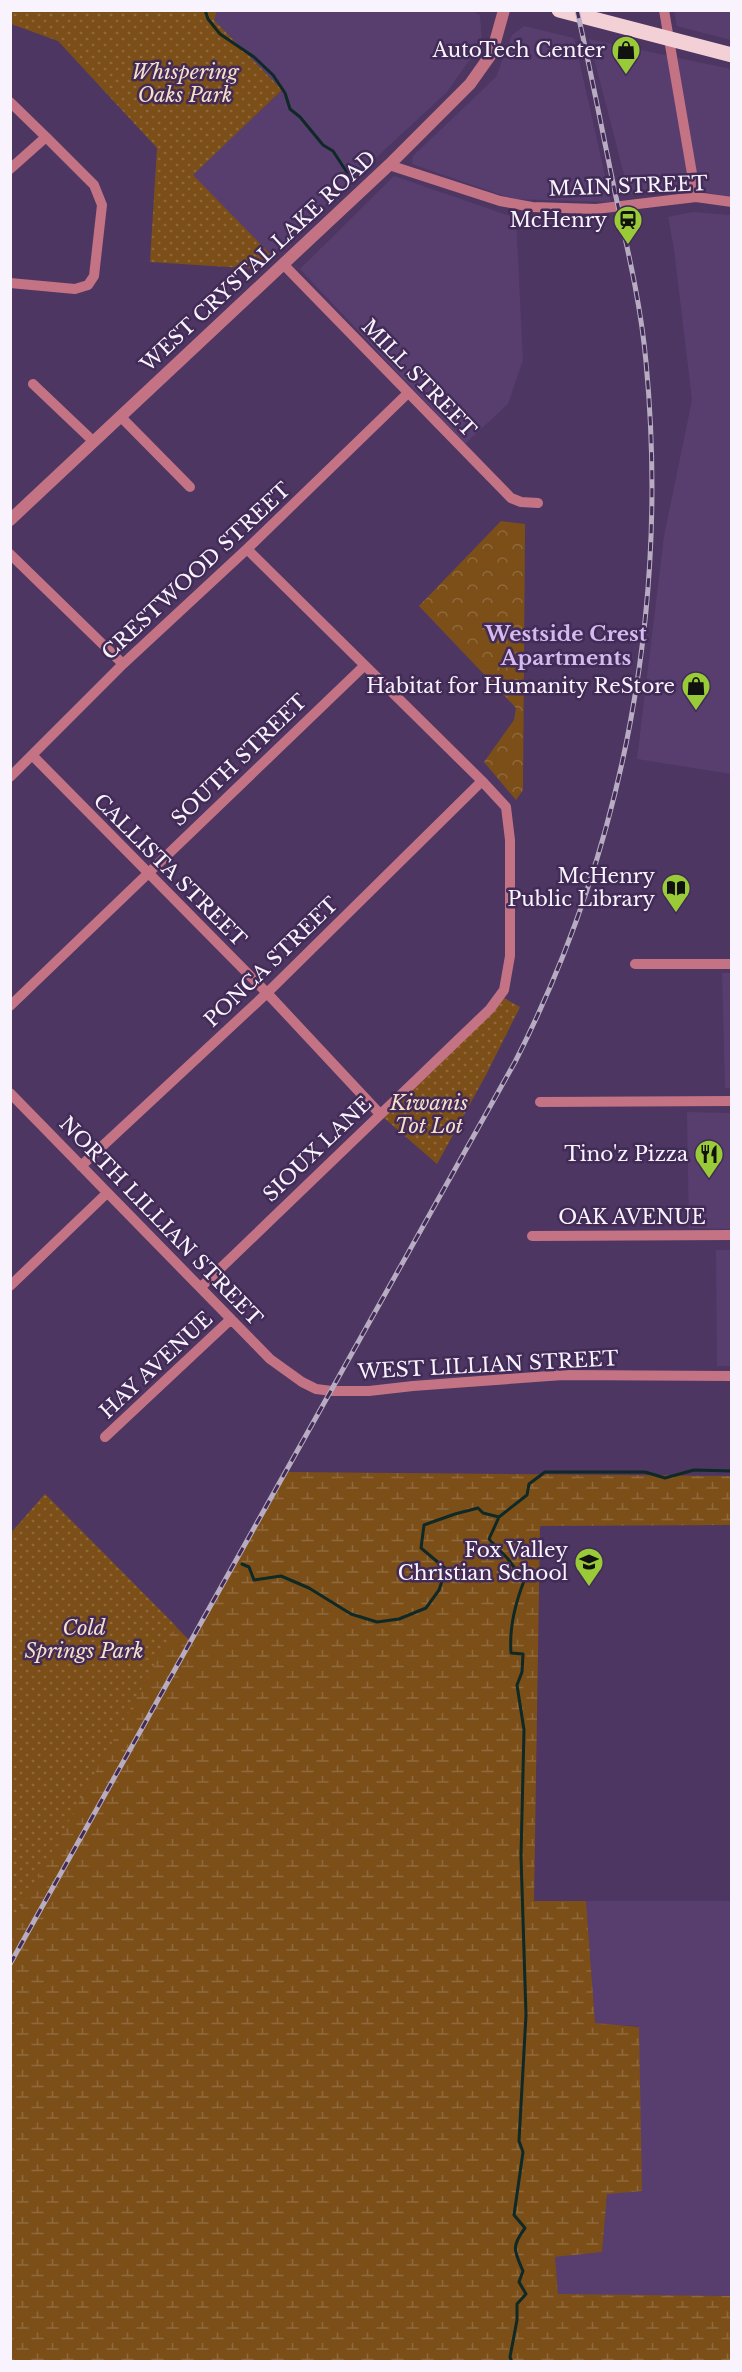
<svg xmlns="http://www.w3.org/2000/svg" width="742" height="2372" font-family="'Libre Baskerville',serif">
<defs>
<pattern id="forest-crowns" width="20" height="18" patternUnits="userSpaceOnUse" patternTransform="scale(1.5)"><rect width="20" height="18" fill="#7c4f19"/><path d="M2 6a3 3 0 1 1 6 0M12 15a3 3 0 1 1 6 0" fill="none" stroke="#8f693b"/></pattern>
<pattern id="wetland-marsh" width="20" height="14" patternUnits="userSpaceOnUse" patternTransform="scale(1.5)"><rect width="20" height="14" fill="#7c4f19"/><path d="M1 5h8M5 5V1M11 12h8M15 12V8" fill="none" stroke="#8f693b"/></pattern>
<pattern id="park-dots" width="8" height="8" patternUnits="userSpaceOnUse" patternTransform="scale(1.5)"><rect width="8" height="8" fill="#7c4f19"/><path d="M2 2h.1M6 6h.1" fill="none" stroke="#8f693b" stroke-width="1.8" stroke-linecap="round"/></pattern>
</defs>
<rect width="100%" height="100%" fill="#4d3661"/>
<!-- built -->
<path fill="#573e6f" d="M470 10 480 15 482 42 447 92 271 255 192 175 282 90 214 20 217 11Z
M674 11H731V40L677 26Z
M524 26 574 38 611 202 513 199 412 164 413 156 496 77 512 35Z
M589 39 731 69V198L688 188 629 194Z
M394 176 516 218 523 360 508 404 465 444 300 269Z
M692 212 731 215V774L637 759 664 536 692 400 674 249 668 217Z
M722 973H731V1088H725Z
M687 1112 731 1113V1229L689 1228Z
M716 1250H731V1366H717Z
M586 1901H731V2296L558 2295 555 2257 602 2252 607 2193 642 2191 638 2026 595 2024Z"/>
<!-- forest -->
<path fill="url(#forest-crowns)" d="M501 521 525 524 523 790 516 800 484 762 514 720 516 708 419 606Z"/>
<!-- wetland -->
<path fill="url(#wetland-marsh)" d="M286 1472 731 1476V1525L540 1526 534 1901H586L595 2023 639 2027 642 2191 607 2194 602 2252 555 2257 558 2294 731 2296V2361L11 2362V1533L45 1494 191 1642Z"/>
<!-- park -->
<path fill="url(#park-dots)" d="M10 11H217L214 20 282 90 193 175 271 255 259 269 150 262 157 148 58 41 11 24Z
M504 998 520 1007 487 1073 437 1164 383 1117Z
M45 1494 176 1626 11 1926V1533Z"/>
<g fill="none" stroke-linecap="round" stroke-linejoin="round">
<!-- stream -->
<path stroke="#0e2926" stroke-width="3" d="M205 10 208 19 220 34 254 57 273 75 285 93 290 109 300 117 323 145 333 151 350 177
M499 1517 489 1539 508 1559 524 1581C515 1604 509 1628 511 1653L523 1654 522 1672 517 1685 524 1730 521 1856 526 2015 519 2141 523 2152 514 2215 525 2228C511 2247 514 2250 523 2271L519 2282 526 2294 517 2304V2320L510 2357 512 2362
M242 1564 249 1567 254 1580 281 1576 309 1588 351 1614 377 1622 399 1619 426 1608 439 1590 446 1569 421 1548 424 1525 455 1514 478 1508 483 1513 499 1517 527 1495 529 1484 545 1472H645L665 1478 694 1470 732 1471"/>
<!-- minor -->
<path stroke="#c37384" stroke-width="10" d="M664 10 696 197
M10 102 46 137
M389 165 500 201 532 207 596 209 696 197 732 202
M10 169 46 137 94 185 102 205 94 276 88 285 75 289 10 283
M283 264 511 498 521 502 538 503
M33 384 94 442
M121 417 190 487
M10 554 123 664
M33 756 267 993 380 1114
M10 777 123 664 247 549 408 393
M635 964H732
M10 1006 364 666
M10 1093 270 1359 302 1382 316 1389 332 1391H369L413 1386 563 1375 732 1376
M540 1102 732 1101
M81 1166 267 993 482 781
M532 1236 732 1235
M10 1286 106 1194
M201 1287 490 1009 504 990 510 956V840L506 807 482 781 247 549
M105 1437 231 1319"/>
<!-- tertiary -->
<path stroke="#c37384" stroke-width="12" d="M10 520 389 165 470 84 492 53 504 10"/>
<!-- primary -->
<path stroke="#f2d0d6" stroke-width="15" d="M559 10 732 55"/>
<!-- rail casing -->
<g stroke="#b8acc2" stroke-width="5">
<path id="rail" d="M10 1964 515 1062C625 846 669 604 646 362 641 306 628 251 616 197 603 135 591 72 577 10"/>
</g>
<!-- rail -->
<use href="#rail" stroke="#422b56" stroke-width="3" stroke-dasharray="9" stroke-linecap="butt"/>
</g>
<!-- icons -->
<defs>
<g id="shop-pin" transform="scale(1.5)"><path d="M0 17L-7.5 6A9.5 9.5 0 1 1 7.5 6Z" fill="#98cb37" stroke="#422b56"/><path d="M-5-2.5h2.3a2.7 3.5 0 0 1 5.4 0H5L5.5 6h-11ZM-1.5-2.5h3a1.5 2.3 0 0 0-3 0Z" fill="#111"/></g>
<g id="station-pin" transform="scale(1.5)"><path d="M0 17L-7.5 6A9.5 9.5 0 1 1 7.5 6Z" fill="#98cb37" stroke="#422b56"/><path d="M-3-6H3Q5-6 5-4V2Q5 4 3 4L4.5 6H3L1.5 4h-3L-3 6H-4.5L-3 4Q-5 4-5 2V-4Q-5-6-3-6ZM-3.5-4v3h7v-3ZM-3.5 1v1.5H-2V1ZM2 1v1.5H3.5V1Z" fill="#111"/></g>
<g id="library-pin" transform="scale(1.5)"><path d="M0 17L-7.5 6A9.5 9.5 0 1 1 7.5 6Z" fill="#98cb37" stroke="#422b56"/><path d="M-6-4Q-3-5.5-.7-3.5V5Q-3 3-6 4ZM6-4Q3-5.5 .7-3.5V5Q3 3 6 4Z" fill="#111"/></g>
<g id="restaurant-pin" transform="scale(1.5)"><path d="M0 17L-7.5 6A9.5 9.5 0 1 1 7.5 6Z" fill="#98cb37" stroke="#422b56"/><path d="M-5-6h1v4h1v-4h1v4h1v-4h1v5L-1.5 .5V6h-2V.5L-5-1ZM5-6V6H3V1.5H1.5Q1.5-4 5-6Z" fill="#111"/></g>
<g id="school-pin" transform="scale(1.5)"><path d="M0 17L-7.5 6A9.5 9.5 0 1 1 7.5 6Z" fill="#98cb37" stroke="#422b56"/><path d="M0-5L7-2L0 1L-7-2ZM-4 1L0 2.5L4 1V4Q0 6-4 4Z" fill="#111"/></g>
</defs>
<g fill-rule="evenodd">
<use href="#shop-pin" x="626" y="50"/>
<use href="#station-pin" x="628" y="220"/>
<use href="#shop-pin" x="696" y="686"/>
<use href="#library-pin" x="676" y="888"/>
<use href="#restaurant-pin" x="709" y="1154"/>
<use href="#school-pin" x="589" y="1562"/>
</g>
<g text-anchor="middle" stroke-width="5" stroke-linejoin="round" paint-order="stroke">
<!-- poi labels -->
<g font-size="20" fill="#f8f3fd" stroke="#422b56" text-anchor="end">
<text x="605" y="57">AutoTech Center</text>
<text x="607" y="227">McHenry</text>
<text x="675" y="693">Habitat for Humanity ReStore</text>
<text x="655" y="883">McHenry<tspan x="655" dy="23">Public Library</tspan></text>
<text x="688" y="1161">Tino'z Pizza</text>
<text x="568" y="1557">Fox Valley<tspan x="568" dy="23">Christian School</tspan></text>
</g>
<!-- park labels -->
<g font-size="20" font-style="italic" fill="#f6dfc8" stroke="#422b56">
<text x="185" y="79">Whispering<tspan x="185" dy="23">Oaks Park</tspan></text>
<text x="429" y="1110">Kiwanis<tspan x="429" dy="23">Tot Lot</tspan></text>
<text x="84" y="1635">Cold<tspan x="84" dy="23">Springs Park</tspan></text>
</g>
<!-- street labels -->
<g font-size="20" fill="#f8f3fd" stroke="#422b56">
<text transform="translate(628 186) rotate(-2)" y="7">MAIN STREET</text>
<text transform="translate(258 261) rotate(-43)" y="7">WEST CRYSTAL LAKE ROAD</text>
<text transform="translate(419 378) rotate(46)" y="7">MILL STREET</text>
<text transform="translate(196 571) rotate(-43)" y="7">CRESTWOOD STREET</text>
<text transform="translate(239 760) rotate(-44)" y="7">SOUTH STREET</text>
<text transform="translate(170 870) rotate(45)" y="7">CALLISTA STREET</text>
<text transform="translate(271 962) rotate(-44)" y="7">PONCA STREET</text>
<text transform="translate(317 1149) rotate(-44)" y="7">SIOUX LANE</text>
<text x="632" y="1224">OAK AVENUE</text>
<text transform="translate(161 1221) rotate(46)" y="7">NORTH LILLIAN STREET</text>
<text transform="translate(156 1365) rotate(-43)" y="7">HAY AVENUE</text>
<text transform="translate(488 1365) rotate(-3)" y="7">WEST LILLIAN STREET</text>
</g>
<!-- neighbourhood labels -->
<g font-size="21" font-weight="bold" fill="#d4baee" stroke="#422b56">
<text x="566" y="641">Westside Crest<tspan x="566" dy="24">Apartments</tspan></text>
</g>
</g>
<!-- border -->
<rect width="742" height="2372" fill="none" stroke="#f8f3fd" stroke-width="24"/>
</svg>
